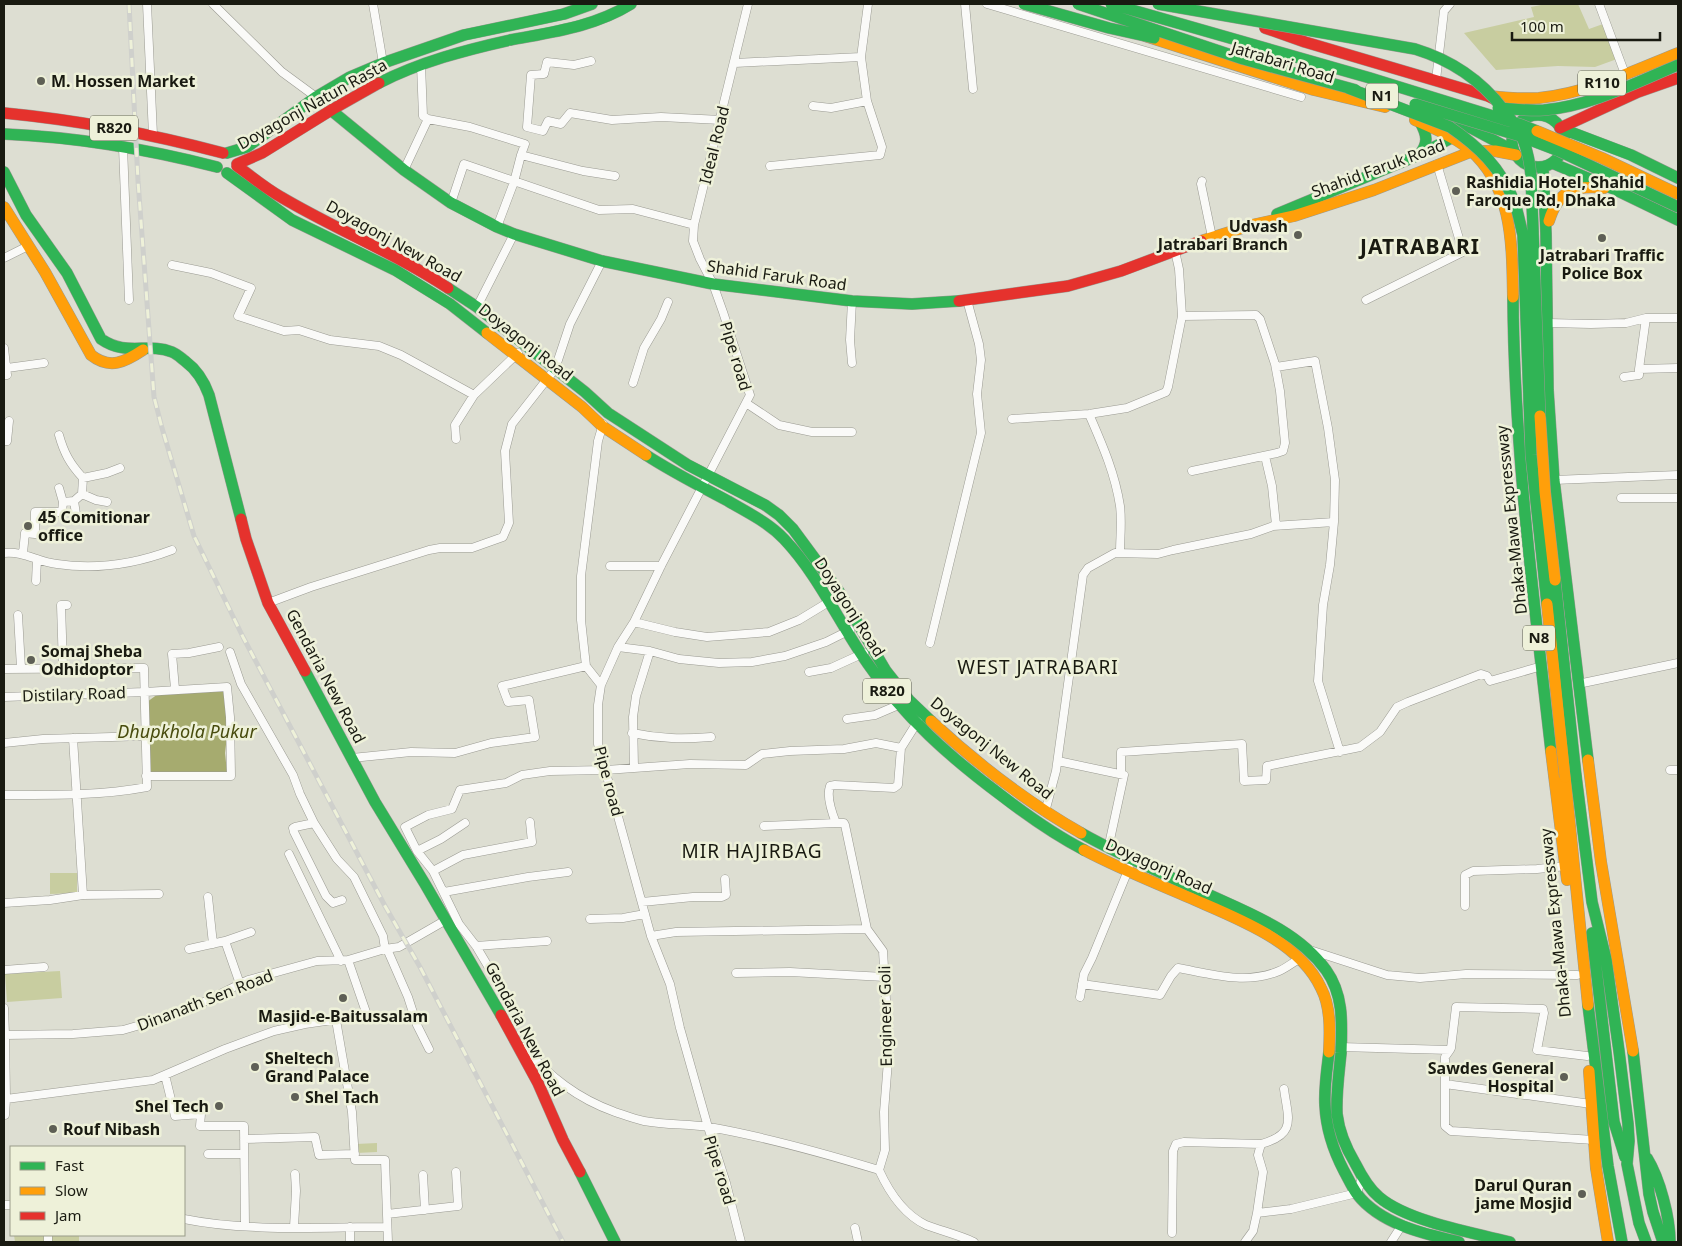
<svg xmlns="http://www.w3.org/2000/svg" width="1682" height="1246" font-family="'Noto Sans',sans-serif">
<rect width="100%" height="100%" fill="#ddded2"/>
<!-- green -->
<path fill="#c8cda0" d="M1546 4H1578L1589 29 1603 24 1617 59 1595 67 1558 66 1496 70 1464 33 1534 17 1531 7Z
M50 873H77V893L50 894Z
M60 971 62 998 7 1002 5 974Z
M377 1143V1152L356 1153V1144Z
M14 1235H79V1242H15Z"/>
<!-- water -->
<path fill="#a6ab6f" d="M225 690 227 736 225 753 227 772 149 773 147 702 158 694Z"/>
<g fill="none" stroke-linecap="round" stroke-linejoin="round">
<!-- street casing -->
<g stroke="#9a9a92" stroke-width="9">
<path id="street" d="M147 4 153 135
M213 4 282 72 316 97
M373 4 383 63
M965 4 973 89
M987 4 1301 97
M1599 4 1625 74
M591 61 574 65 547 62 544 74 531 75 527 127 543 131 548 121 561 124 570 113 612 120 661 117 721 120
M735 63 861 57
M421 65 423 116 428 119 470 127 525 144 521 155 583 171 615 176
M1436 80 1444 11 1450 4
M813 106 831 108 867 101
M123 147 129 300
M770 166 880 155 882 147 867 101 861 57 868 4
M404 170 428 119
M1202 181 1201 184 1212 237
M451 203 464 164 599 210 633 209 694 225
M497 227 514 182 521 155
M4 258 28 246
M172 265 211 273 251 288 238 316 284 331 299 330 330 340 379 346 401 355 474 395
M1366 300 1463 252 1437 164
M477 307 514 234
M1182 316 1256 315 1260 319 1275 364 1280 391 1285 443 1283 451 1277 453 1192 471
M1548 323 1591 324 1626 323 1646 318H1678
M4 348 7 375H4
M852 363 850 340 852 301
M1276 367 1315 361 1328 428 1335 480 1334 522 1330 565 1323 605 1318 681 1340 752
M7 368 44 363
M1639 369 1646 318
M1624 377 1639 375V369L1678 368
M633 383 644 348 661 319 668 302
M746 403 779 425 812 432H852
M1089 414C1102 444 1115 473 1120 506 1122 521 1120 538 1120 553
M1012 419 1089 414 1127 408 1166 392 1168 387 1182 316 1179 269 1175 251
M59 435C64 453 70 464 83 478
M456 439 455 425 474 395 518 353
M4 441H7L9 421
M1554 480 1678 475
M59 488 63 502
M82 494 96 500 107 502
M1621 498H1678
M76 514 74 501 82 494 83 478 107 473 120 468
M1273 526 1334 522
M4 553C25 551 37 562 57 564 96 570 135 564 172 550
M23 553 25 533 35 534V512H62L63 502 74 501
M610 566H661
M36 581 37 559
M268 603 311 587 429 550 440 548H472L503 537 509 523 505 451 512 424 555 369 570 324 602 261
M18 615 21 668
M634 622 675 632 707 637 769 632 799 620 832 600
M930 643 981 433 977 394 981 360 979 344 967 300
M618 647 650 651 679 659 719 663 752 662 785 656 826 642 850 630
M230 652 241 684 293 775 300 794 314 823 337 859 354 877 383 936 385 949
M63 667 61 605H67
M4 669 144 668 147 787C99 796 52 795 4 795
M809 672 831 668 864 653
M1578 684 1678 663
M601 685 586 666 581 620V576L598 441 603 424
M175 689 172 654 189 653 219 647
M4 697 145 692 227 687 230 717 231 776H146
M847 719 875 715 903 703
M632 733C660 739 683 739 711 737
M73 738 83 895
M4 743 43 739 146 736
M352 758 411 752 455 753 491 743 535 737 529 700 508 702 502 686 586 666
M1058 761 1124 775 1108 849
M634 767 633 717 636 696 650 651
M1670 770H1678
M1121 774V752L1242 744 1244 781 1266 780 1267 766 1360 747 1380 732 1397 707 1408 702 1481 674 1487 676 1490 681 1542 666
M1045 812 1056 771 1083 575 1088 568 1115 553 1158 554 1173 550 1251 534 1276 525 1272 486 1265 456
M314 823 295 827 293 828 294 832 326 896 333 903 342 900
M764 826 836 823
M417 851 441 839 465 823
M289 854 341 961
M433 871 463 855 532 842 530 822
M444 892 528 877 568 872
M208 897 213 944
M642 902 693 897H722L726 895 725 879
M4 903 50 900 83 895 159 894
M1465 906V875L1473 871 1537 869 1566 866
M590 919 623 918 645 914
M651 936 676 932 867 929
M225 941 251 932
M476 946 547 941
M189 949 225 941 240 984
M387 949 408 997 417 1025 429 1049
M1310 950 1387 975 1420 978 1466 974 1577 975
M4 970 44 967
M736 973 790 972 885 977
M495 978 476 946 459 924 433 871 417 851 405 827 428 815 452 809 460 790 506 783 522 775 550 771 606 770 690 764 746 765 762 754 790 751 844 749 876 743 901 748
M1082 984 1160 995 1171 976 1178 968C1211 974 1246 985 1279 971 1286 968 1292 963 1299 959
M1080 997 1084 974 1092 958 1129 868
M4 1008 5 1035
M336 1020 352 1112 355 1160H385L388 1242
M523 1047C551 1077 576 1098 615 1112 624 1115 634 1119 644 1121 666 1125 688 1124 709 1127 766 1137 823 1153 879 1170 889 1192 903 1214 926 1225 942 1231 959 1235 974 1242
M1340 1047 1450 1050 1451 1048 1456 1007 1543 1009 1544 1013 1537 1050 1587 1056
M1450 1050 1445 1057V1126L1451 1131 1594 1140
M165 1075 175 1116 201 1114 200 1126H244L245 1226
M1445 1084 1591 1104
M6 1099 5 1035 73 1034 123 1030 168 1017 202 1003 248 980 317 961 348 960
M4 1115H5L6 1099 153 1080 225 1049 274 1031 305 1024 367 1015 348 960 385 949 399 947 446 920
M244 1139 315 1137 319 1155 355 1154
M208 1154H244
M879 1170 885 1150 884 1112 889 1048 883 951 867 929 845 825 844 823H836C832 813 826 797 830 786L835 785 894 788 898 785 901 748 918 721
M423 1175 425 1210
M4 1205H11
M1257 1213 1263 1172 1258 1155 1261 1144C1297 1134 1288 1119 1284 1089
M387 1214 458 1206 456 1172
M184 1219C248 1232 321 1227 387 1227
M294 1227 296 1191 295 1174
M350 1227V1242
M855 1228 858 1242
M1172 1233 1173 1151 1176 1144 1184 1142 1261 1144
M48 1235V1242
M741 1242 726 1183 708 1127 680 1028 670 984 651 936 598 744V705L601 685 618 647 634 622 661 566 750 395 723 312 713 284 700 259 693 241 694 225 748 4
M1245 1242 1253 1231 1257 1213 1291 1209 1357 1193 1362 1178
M1391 1242 1402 1225"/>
</g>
<!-- fast casing -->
<g stroke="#9a9a92" stroke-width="12">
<path id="fast" d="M379 83C420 62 465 50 510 40 552 32 594 27 631 4
M332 111 404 170 451 203 497 227 514 234 602 261 713 284 852 301 912 304 959 301
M1512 141a26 26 0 1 1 52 0a26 26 0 1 1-52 0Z
M1458 124 1471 128 1514 151
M1560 128 1631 155 1678 178
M4 134C77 137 147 149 217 167
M227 153 247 147 316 97 350 77 383 63 464 35 564 14 592 4
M1419 155C1429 143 1427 135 1420 122
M1552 163 1616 190 1678 220
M1543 167 1546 234 1548 390 1554 480 1588 760
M4 172 26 215 67 273 101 339C127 357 147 342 172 352 177 354 181 358 185 361 197 370 204 381 209 395L241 519
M227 173 292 220 395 270 450 304 487 333
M1277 214 1419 155 1459 134
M448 288 477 307 585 392 608 413 688 465 765 505 779 515 793 529 838 590 886 671 909 700 931 721
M1513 297C1514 449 1534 600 1551 751
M646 455C672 472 700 486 728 501 748 513 768 522 784 539 819 576 839 623 868 664 904 717 951 758 1002 796 1028 816 1055 835 1084 850
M305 671 375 802 425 884 501 1015
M1576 776 1592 902 1606 959 1619 1051 1628 1124 1629 1141 1627 1164 1639 1223 1646 1242
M1081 833C1120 855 1162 873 1203 892 1246 912 1297 930 1326 970 1344 995 1342 1024 1341 1053 1339 1073 1336 1094 1337 1114 1339 1131 1346 1148 1355 1163 1361 1175 1368 1188 1379 1197 1407 1221 1473 1233 1510 1242
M1592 933 1614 1122 1625 1157
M1588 1005 1608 1166 1622 1242
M1633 1051 1649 1194 1653 1212 1663 1242
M1329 1052C1327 1069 1324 1087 1325 1105 1326 1128 1333 1150 1344 1171 1348 1178 1352 1187 1357 1194 1380 1224 1424 1234 1459 1242
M1647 1158C1660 1179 1670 1218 1670 1242
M580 1172 615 1242"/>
</g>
<!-- slow casing -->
<g stroke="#9a9a92" stroke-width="12">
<path id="slow" d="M1145 36 1314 90 1385 107
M1489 96C1506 98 1522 99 1539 98 1588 93 1633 71 1678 53
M1415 120C1433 128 1453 136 1469 149 1513 186 1512 245 1513 297
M4 207 45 272 91 355C110 370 125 362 143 350
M1549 221C1558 191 1574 185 1604 188
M1201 241 1252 225 1294 216 1374 190 1473 151H1495L1516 155
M487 333 582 407 602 426 646 455
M931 721C976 763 1027 802 1081 833
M1551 751 1567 880
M1588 760 1601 862 1633 1051
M1565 777 1588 1005
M1084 850C1118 868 1153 882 1188 897 1233 917 1299 940 1321 988 1331 1007 1330 1031 1329 1052
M1589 1071 1596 1168 1608 1242"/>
</g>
<!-- jam casing -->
<g stroke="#9a9a92" stroke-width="12">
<path id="jam" d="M1265 28 1305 42 1488 96 1496 100
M4 113C78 120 151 134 223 153
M1560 128 1638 92 1678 78
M237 164 262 153 333 109 379 83
M237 166C251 176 265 188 281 197 335 229 395 253 448 288
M959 301 1068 286 1121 271 1201 241
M241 519 246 539 268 603 305 671
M501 1015 538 1083 563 1140 580 1172"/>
</g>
<!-- street -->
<use href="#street" stroke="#fafaf8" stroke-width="8"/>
<!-- fast -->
<use href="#fast" stroke="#30b455" stroke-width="11"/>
<!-- slow -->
<use href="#slow" stroke="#ff9f0a" stroke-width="11"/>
<!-- jam -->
<use href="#jam" stroke="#e5322d" stroke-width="11"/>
<!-- rail casing -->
<g stroke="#cfd0cc" stroke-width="5">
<path id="rail" d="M129 4 138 181 154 397 162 428 194 536 243 637 385 906 420 967 563 1242"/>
</g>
<!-- rail -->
<use href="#rail" stroke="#eef1d9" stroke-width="3" stroke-dasharray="9" stroke-linecap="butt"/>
<!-- fast-bridge casing -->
<g stroke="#9a9a92" stroke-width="12" stroke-linecap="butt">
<path id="fast-bridge" d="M1024 4 1109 28 1154 38
M1078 4 1243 59 1356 90
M1111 4 1370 78 1522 125 1537 131
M1158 4 1415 49C1451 60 1480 79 1503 109 1511 119 1519 130 1524 142 1528 153 1530 164 1531 176L1540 416
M1348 88 1450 127C1479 147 1500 167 1514 201 1518 211 1520 224 1523 235L1531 455 1547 604
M1415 104 1520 136 1559 151 1678 207
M1498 108C1513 109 1528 111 1544 110 1591 106 1635 83 1678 65
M1555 580 1576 776"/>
</g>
<!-- slow-bridge casing -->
<g stroke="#9a9a92" stroke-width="12" stroke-linecap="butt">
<path id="slow-bridge" d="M1537 131 1602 158 1678 194
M1540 416 1545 492 1555 580
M1547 604 1565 777"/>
</g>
<!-- fast-bridge -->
<use href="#fast-bridge" stroke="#30b455" stroke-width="11"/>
<!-- slow-bridge -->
<use href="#slow-bridge" stroke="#ff9f0a" stroke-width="11"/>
</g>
<!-- markers -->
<g fill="#5e5f55" stroke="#eef1d9" stroke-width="2">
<circle cx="41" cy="81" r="5"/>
<circle cx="1456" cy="191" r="5"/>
<circle cx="1298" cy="235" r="5"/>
<circle cx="1602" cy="238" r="5"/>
<circle cx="28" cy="526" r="5"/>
<circle cx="31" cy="660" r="5"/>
<circle cx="343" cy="998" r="5"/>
<circle cx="255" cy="1067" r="5"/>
<circle cx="1564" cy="1077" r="5"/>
<circle cx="295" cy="1097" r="5"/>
<circle cx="219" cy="1106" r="5"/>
<circle cx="53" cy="1129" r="5"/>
<circle cx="1582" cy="1194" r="5"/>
</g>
<g text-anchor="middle" stroke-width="5" stroke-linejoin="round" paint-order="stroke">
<!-- shield labels -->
<g fill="#eef1d9" stroke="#595a4d" stroke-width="1">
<rect x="1578" y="70.5" width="48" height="25" rx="4"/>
<rect x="1366" y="83.5" width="32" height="25" rx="4"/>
<rect x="90" y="115.5" width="48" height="25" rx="4"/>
<rect x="1523" y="625.5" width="32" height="25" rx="4"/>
<rect x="863" y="678.5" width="48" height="25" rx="4"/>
</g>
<g font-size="15" font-weight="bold" fill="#191a11">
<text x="1602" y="88">R110</text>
<text x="1382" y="101">N1</text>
<text x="114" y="133">R820</text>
<text x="1539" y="643">N8</text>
<text x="887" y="696">R820</text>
</g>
<!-- street labels -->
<g font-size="16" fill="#191a11" stroke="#eef1d9">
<text transform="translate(1283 62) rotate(17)" y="6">Jatrabari Road</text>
<text transform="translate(312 104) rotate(-29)" y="6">Doyagonj Natun Rasta</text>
<text transform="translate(714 145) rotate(-76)" y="6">Ideal Road</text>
<text transform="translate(1378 168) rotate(-20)" y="6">Shahid Faruk Road</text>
<text transform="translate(394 241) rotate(29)" y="6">Doyagonj New Road</text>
<text transform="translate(777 275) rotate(8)" y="6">Shahid Faruk Road</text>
<text transform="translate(526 342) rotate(38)" y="6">Doyagonj Road</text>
<text transform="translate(736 356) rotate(73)" y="6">Pipe road</text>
<text transform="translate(1511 520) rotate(-96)" y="6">Dhaka-Mawa Expressway</text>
<text transform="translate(850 607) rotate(57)" y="6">Doyagonj Road</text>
<text transform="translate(326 676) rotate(62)" y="6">Gendaria New Road</text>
<text transform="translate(74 694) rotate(-2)" y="6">Distilary Road</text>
<text transform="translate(992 748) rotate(39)" y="6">Doyagonj New Road</text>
<text transform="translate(609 781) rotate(75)" y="6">Pipe road</text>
<text transform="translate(1159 866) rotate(24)" y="6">Doyagonj Road</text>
<text transform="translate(1555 923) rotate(-96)" y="6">Dhaka-Mawa Expressway</text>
<text transform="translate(205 1000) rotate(-21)" y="6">Dinanath Sen Road</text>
<text transform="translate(885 1016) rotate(-91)" y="6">Engineer Goli</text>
<text transform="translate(525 1029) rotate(62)" y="6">Gendaria New Road</text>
<text transform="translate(720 1170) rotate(73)" y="6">Pipe road</text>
</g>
<!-- poi labels -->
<g font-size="16" font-weight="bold" fill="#191a11" stroke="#eef1d9" text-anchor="start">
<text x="51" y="87">M. Hossen Market</text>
<text x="1466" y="188">Rashidia Hotel, Shahid<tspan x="1466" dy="18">Faroque Rd, Dhaka</tspan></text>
<text x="1288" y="232" text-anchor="end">Udvash<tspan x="1288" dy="18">Jatrabari Branch</tspan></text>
<text x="1602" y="261" text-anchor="middle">Jatrabari Traffic<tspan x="1602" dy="18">Police Box</tspan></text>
<text x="38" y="523">45 Comitionar<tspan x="38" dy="18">office</tspan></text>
<text x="41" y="657">Somaj Sheba<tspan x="41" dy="18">Odhidoptor</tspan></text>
<text x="343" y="1022" text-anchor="middle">Masjid-e-Baitussalam</text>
<text x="265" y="1064">Sheltech<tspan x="265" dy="18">Grand Palace</tspan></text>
<text x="1554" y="1074" text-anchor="end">Sawdes General<tspan x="1554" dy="18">Hospital</tspan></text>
<text x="305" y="1103">Shel Tach</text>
<text x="209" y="1112" text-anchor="end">Shel Tech</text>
<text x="63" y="1135">Rouf Nibash</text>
<text x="1572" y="1191" text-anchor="end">Darul Quran<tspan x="1572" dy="18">jame Mosjid</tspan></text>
</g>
<!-- water labels -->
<g font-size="18" font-style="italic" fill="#484c0e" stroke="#eef1d9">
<text x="187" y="738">Dhupkhola Pukur</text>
</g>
<!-- quarter labels -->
<g font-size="19" letter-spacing="1" fill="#191a11" stroke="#eef1d9">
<text x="1038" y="674">WEST JATRABARI</text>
<text x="752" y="858">MIR HAJIRBAG</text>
</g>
<!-- district labels -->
<g font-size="21" font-weight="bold" letter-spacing="1" fill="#191a11" stroke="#eef1d9">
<text x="1420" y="254">JATRABARI</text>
</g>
</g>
<!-- border -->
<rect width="1682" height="1246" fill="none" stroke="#191a11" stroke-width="10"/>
<!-- legend -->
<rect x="10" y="1146" width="175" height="90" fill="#eef1d9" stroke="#999b89"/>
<rect x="20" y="1162" width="25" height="8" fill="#30b455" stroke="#999b89"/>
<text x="55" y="1171" font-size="15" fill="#191a11">Fast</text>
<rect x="20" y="1187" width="25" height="8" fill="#ff9f0a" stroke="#999b89"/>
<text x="55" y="1196" font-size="15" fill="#191a11">Slow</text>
<rect x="20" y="1212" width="25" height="8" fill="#e5322d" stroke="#999b89"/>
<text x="55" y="1221" font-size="15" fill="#191a11">Jam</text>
<!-- scale -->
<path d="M1512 32v8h148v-8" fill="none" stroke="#191a11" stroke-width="2.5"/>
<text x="1520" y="32" font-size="15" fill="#191a11" stroke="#eef1d9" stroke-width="4" paint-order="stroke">100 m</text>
</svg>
